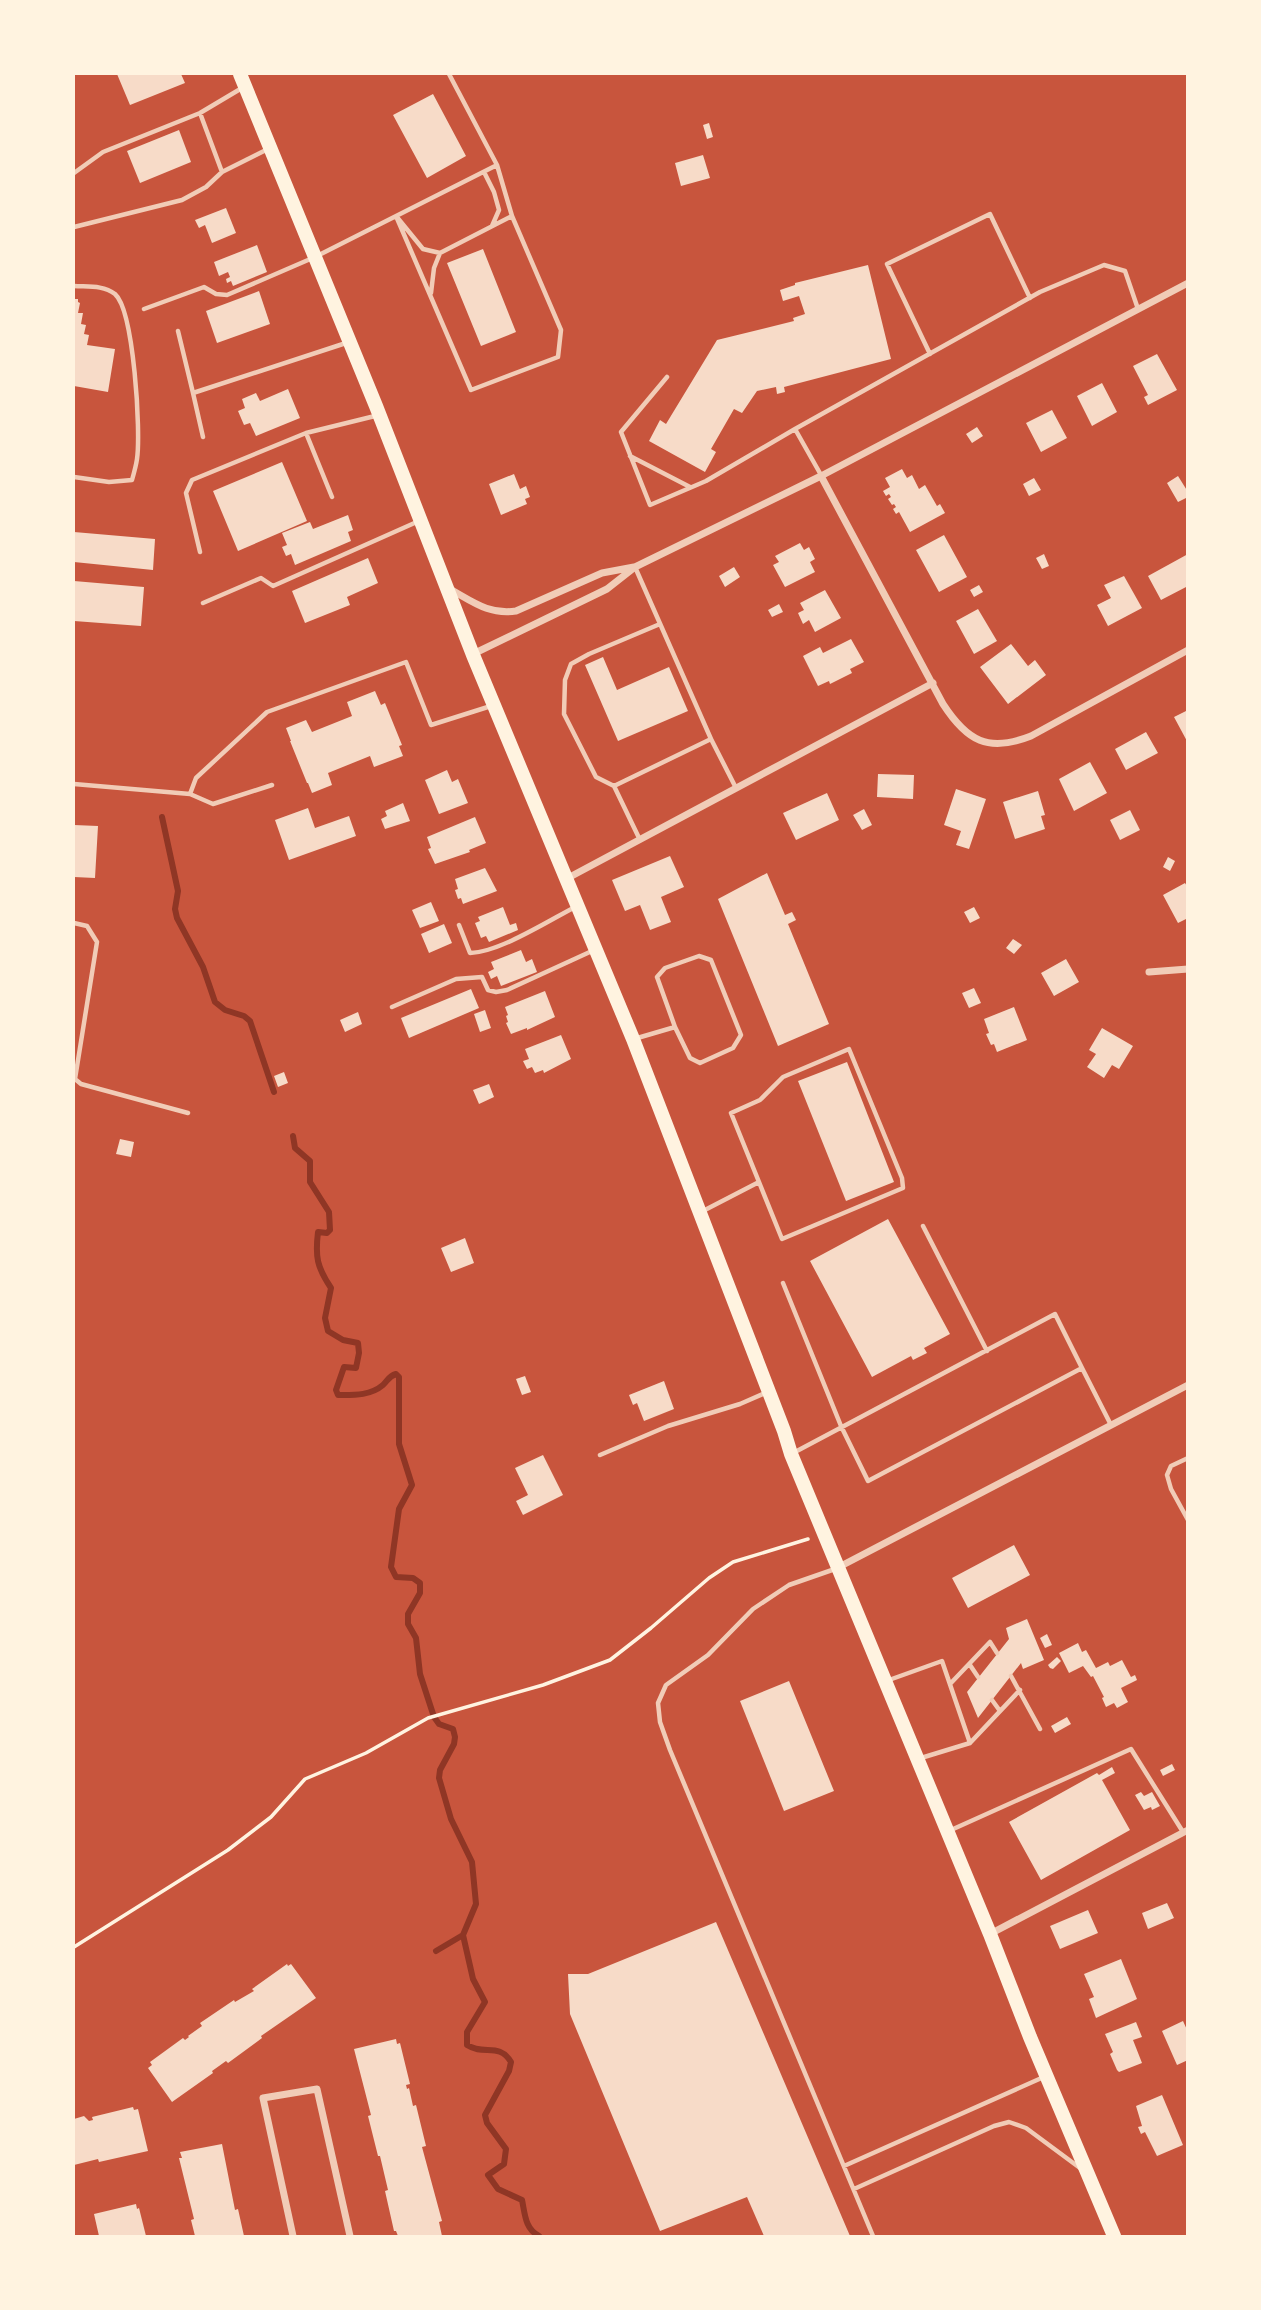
<svg xmlns="http://www.w3.org/2000/svg" width="1261" height="2310" font-family="'Varela Round',sans-serif">
<rect width="100%" height="100%" fill="#c8553d"/>
<g fill="none" stroke-linecap="round" stroke-linejoin="round">
<!-- stream -->
<path stroke="#8f3625" stroke-width="6" d="M162 817 178 891 175 909 177 918 203 967 215 1002 225 1010 244 1016 250 1021 274 1092
M293 1136 295 1148 310 1161V1182L329 1212 330 1230 327 1233 318 1232C315 1257 317 1267 331 1288L325 1318 328 1331 343 1340 358 1343 359 1353 356 1368 344 1367 336 1390 338 1395C353 1395 370 1396 383 1385 388 1380 389 1376 396 1374L399 1377V1444L412 1485 399 1509 391 1567 396 1577 413 1578 420 1583V1593L408 1614V1624L416 1638 420 1674 434 1717 439 1724 453 1729 455 1737 454 1744 440 1770 439 1778 451 1819 472 1862 476 1904 463 1935 473 1979 485 2002 467 2032V2045C484 2056 499 2042 511 2062L509 2071 485 2115 487 2123 506 2149 504 2164 488 2175 498 2189 522 2200C525 2214 525 2229 539 2236
M436 1951 463 1935"/>
</g>
<!-- building -->
<path fill="#f7dbc8" d="M117 74H181L185 83 130 105Z
M433 94 466 156 427 178 393 115Z
M709 123 713 137 707 139 703 125Z
M179 130 191 162 140 183 127 151Z
M703 155 710 178 681 186 675 163Z
M226 208 236 233 212 243 205 225 199 228 195 220Z
M257 245 267 272 233 286 231 281 227 283 226 279 230 277 228 272 219 276 214 262Z
M483 249 516 332 481 346 447 263Z
M868 265 891 359 784 387 785 392 777 394 776 387 757 391 742 413 734 409 711 449 716 452 705 472 649 441 660 420 666 424 717 340 794 321 793 318 805 314 799 296 783 301 780 290 795 285V283Z
M259 291 270 324 217 343 206 311Z
M74 299H78V302L80 303 78 313H83L81 324 86 325 84 334 89 335 87 345 115 349 108 392 74 386Z
M1157 354 1177 390 1148 405 1144 397 1148 395 1133 366Z
M1102 383 1117 412 1092 426 1077 396Z
M288 389 300 418 256 436 250 423 244 425 238 411 245 408 242 399 256 393 260 401Z
M1052 410 1067 438 1041 452 1026 423Z
M977 427 983 436 972 443 966 434Z
M282 462 307 521 238 551 213 491Z
M902 469 907 478 912 475 919 489 925 485 937 506 940 504 945 513 910 532 899 512 896 514 893 509 896 507 894 504 892 505 888 499 891 497 889 494 886 496 883 491 890 487 885 478Z
M514 474 520 489 526 486 530 497 525 499 527 504 501 515 489 484Z
M1178 476 1188 492V497L1178 502 1167 483Z
M1034 478 1041 490 1029 496 1023 484Z
M348 515 353 530 348 532 351 541 295 565 291 554 286 556 282 547 287 545 282 533 310 522 313 529Z
M74 532 155 539 153 570 74 562Z
M944 535 967 577 939 592 916 550Z
M800 543 804 550 809 547 815 559 810 562 815 572 785 587 773 565 779 562 775 556Z
M1044 554 1049 566 1042 569 1036 558Z
M1188 554V586L1161 600 1148 576Z
M368 558 378 583 347 597 350 605 305 623 292 591Z
M734 567 740 577 725 587 719 576Z
M1124 576 1142 608 1108 626 1097 605 1111 598 1104 585Z
M74 581 144 587 141 626 74 621Z
M979 585 983 592 974 597 970 590Z
M825 590 841 618 815 632 809 620 803 624 798 613 804 610 800 603Z
M779 604 783 612 772 617 768 610Z
M978 609 997 641 974 654 956 621Z
M851 639 864 662 850 669 852 673 830 684 829 681 818 686 803 656 820 647 823 653Z
M1011 644 1028 666 1035 660 1046 675 1008 704 980 667Z
M603 657 617 690 669 667 688 711 618 741 585 665Z
M375 691 381 705 385 703 402 745 399 746 403 756 374 767 370 756 328 773 332 785 312 793 308 783H307L290 741H291L286 728 306 720 312 732 352 716 347 702Z
M1188 710V743L1174 717Z
M1146 732 1158 753 1126 770 1115 749Z
M1090 762 1107 793 1074 811 1059 779Z
M447 770 452 782 458 779 468 803 439 814 425 780Z
M878 774 914 775 913 799 877 797Z
M956 789 986 799 969 849 956 845 961 831 944 825Z
M1038 791 1045 815 1041 816 1045 829 1015 839 1003 802Z
M827 793 839 820 796 840 783 813Z
M403 803 410 821 385 829 381 819 387 816 385 811Z
M308 808 315 828 349 816 356 836 289 860 275 820Z
M864 809 872 825 862 830 853 815Z
M1130 810 1140 830 1120 840 1110 820Z
M475 817 486 843 469 850 470 852 435 864 428 849 431 848 427 837Z
M74 825 98 826 95 878 74 877Z
M670 856 684 887 661 897 671 922 650 930 640 905 625 911 612 880Z
M1168 857 1175 861 1170 871 1163 867Z
M485 868 497 891 463 904 461 898 458 899 455 890 458 889 455 879Z
M767 873 785 915 792 912 796 920 788 924 829 1024 778 1046 718 899Z
M1185 883 1188 888V918L1178 923 1163 895Z
M431 902 439 921 420 928 412 910Z
M503 907 510 925 516 923 518 930 489 942 486 936 481 938 475 923 480 921 478 917Z
M974 907 980 918 970 923 964 912Z
M444 924 452 943 429 953 421 934Z
M1013 939 1022 945 1014 954 1006 948Z
M521 950 526 962 532 959 537 972 501 986 497 976 491 979 488 972 494 969 491 962Z
M1066 959 1079 982 1054 996 1041 973Z
M974 988 981 1003 969 1008 962 993Z
M471 989 479 1008 409 1038 401 1018Z
M545 991 555 1017 527 1030V1028L511 1034 506 1023 508 1022 506 1016 508 1015 505 1007Z
M1014 1007 1027 1040 997 1052 994 1044 991 1045 986 1034 989 1033 984 1019Z
M485 1010 491 1028 480 1032 474 1014Z
M358 1012 362 1024 345 1032 340 1020Z
M1102 1028 1133 1046 1119 1069 1112 1065 1104 1078 1087 1067 1096 1054 1089 1050Z
M561 1035 571 1059 544 1073 543 1070 535 1073 532 1067 527 1069 523 1061 529 1059 525 1049Z
M847 1062 894 1182 846 1201 798 1081Z
M284 1072 288 1083 278 1087 274 1076Z
M489 1084 494 1097 479 1104 473 1090Z
M120 1139 134 1142 131 1157 116 1154Z
M888 1219 950 1334 924 1348 927 1353 913 1360 911 1356 872 1377 810 1261Z
M465 1238 474 1263 451 1272 441 1248Z
M525 1376 531 1392 522 1395 516 1379Z
M664 1381 674 1409 644 1421 637 1403 633 1405 629 1395Z
M543 1455 563 1495 523 1515 516 1501 528 1495 515 1468Z
M1014 1545 1030 1575 968 1608 952 1578Z
M1027 1619 1044 1660 1023 1669 1021 1663 978 1718 967 1692 1009 1639 1006 1628Z
M1047 1634 1052 1645 1045 1648 1040 1638Z
M1078 1643 1082 1652 1086 1650 1096 1668 1108 1662 1110 1666 1122 1660 1131 1677 1135 1675 1137 1680 1121 1688 1128 1702 1117 1708 1114 1703 1106 1707 1102 1698 1104 1697 1093 1676 1091 1677 1083 1666 1069 1673 1059 1653Z
M1057 1657 1061 1661 1053 1669 1050 1668 1048 1665Z
M789 1681 834 1791 784 1811 740 1701Z
M1067 1717 1071 1724 1055 1733 1051 1726Z
M1172 1764 1175 1770 1163 1776 1160 1770Z
M1112 1767 1115 1773 1102 1780 1130 1830 1041 1880 1009 1822 1097 1773 1099 1775Z
M1141 1792 1144 1796 1152 1792 1160 1806 1152 1810 1151 1807 1144 1810 1135 1795Z
M1167 1903 1174 1918 1148 1929 1142 1913Z
M1088 1910 1098 1933 1060 1949 1050 1926Z
M716 1922 850 2236H764L747 2197 660 2231 570 2014 568 1974H588Z
M1121 1959 1137 1999 1096 2018 1089 1999 1094 1997 1084 1974Z
M287 1964 288 1966 291 1964 316 1998 261 2036 262 2038 228 2063 226 2061 212 2071 213 2073 172 2102 148 2068 152 2065 150 2062 183 2038 185 2040 189 2037 188 2036 202 2026 200 2023 234 2000 235 2002 254 1991 252 1989Z
M1183 2021 1188 2032V2060L1177 2065 1162 2031Z
M1136 2022 1142 2037 1133 2040 1142 2063 1119 2072 1117 2070 1110 2054 1113 2052 1105 2034Z
M396 2039 397 2044 400 2043 410 2084 406 2085 407 2089 409 2088 413 2106 416 2105 426 2146 422 2147 442 2221 439 2222 442 2236H398L396 2231H394L385 2191 388 2190 380 2156H378L368 2116 371 2115 354 2049Z
M1162 2095 1183 2145 1157 2156 1145 2132 1141 2134 1138 2127 1142 2126 1136 2106Z
M133 2107 134 2110 138 2109 148 2151 99 2162 98 2159 74 2165V2119L84 2116 89 2121 93 2120 92 2117Z
M222 2144 235 2210 238 2209 244 2236H195L191 2220 194 2219 179 2158H182L180 2152Z
M136 2204 137 2209 139 2208 146 2236H99L94 2214Z"/>
<g fill="none" stroke-linecap="round" stroke-linejoin="round">
<!-- path -->
<path stroke="#fff3e0" stroke-width="3.5" d="M74 1947 228 1850 271 1817 305 1779 366 1753 428 1718 543 1685 610 1660 651 1628 709 1578 733 1562 808 1539"/>
<!-- service -->
<path stroke="#f1ccb7" stroke-width="4.5" d="M200 113 222 172
M497 165 512 216
M484 172 494 192 499 210 492 226
M74 173 103 152 200 113 242 88
M396 216 423 249 440 253 512 216 561 330 558 357 471 390Z
M74 227 182 200 206 187 222 172 266 150
M74 286C88 287 103 285 115 294 134 311 141 432 137 459 136 466 134 473 132 480L109 482 74 477
M431 293 434 268 440 253
M144 309 204 287 216 294 227 295 315 257 497 165 449 74
M178 331 193 393 346 343
M930 354 887 264 990 214 1030 298
M667 377 621 432 650 505 706 481 795 429
M193 393 203 437
M306 433 332 497
M630 456 690 487
M821 475 795 429 1040 292 1104 265 1125 271 1138 309
M200 552 186 493 192 480 306 433 375 416
M635 567 711 739
M203 603 261 578 273 586 419 521
M74 784 190 794 196 778 267 712 406 662 431 725 491 706
M614 786 596 777 564 714 565 680 571 664 589 654 660 624
M190 794 213 804 272 785
M640 840 614 786 711 739 736 788
M74 923 87 926 97 942 75 1079 81 1084 188 1113
M459 925 470 953C500 952 548 921 577 906
M392 1007 456 979 482 977 488 990 496 992 507 990 592 951
M634 1039 675 1027 657 977 665 968 699 956 711 960 741 1035 733 1048 700 1063 690 1058 675 1027
M701 1212 759 1182 782 1239 903 1188 902 1178 849 1049 783 1077 760 1100 731 1113 759 1182
M923 1226 987 1351
M783 1283 841 1426 868 1481 1082 1368 1055 1314 795 1452
M1082 1368 1111 1425
M600 1455 668 1426 740 1404 765 1393
M1188 1458 1171 1466 1167 1475 1171 1489 1188 1520
M835 1569 789 1585 753 1609 708 1655 666 1685 658 1703 660 1722 670 1750 873 2236
M970 1665 978 1677
M1011 1676 1040 1729
M889 1680 942 1661 970 1743 921 1758
M950 1684 990 1642 997 1653
M992 1700 1000 1711
M970 1743 1020 1690
M951 1830 1131 1749 1183 1832
M844 2166 1046 2076
M854 2189 994 2126 1009 2122 1026 2128 1080 2168"/>
<!-- minor -->
<path stroke="#f1ccb7" stroke-width="7" d="M821 476 943 704C967 741 988 753 1031 736L1188 650
M448 588C472 601 488 615 516 611L602 573 634 567
M473 654 607 589 635 567 821 476 1188 283
M566 879 933 683
M1149 972 1188 969
M839 1567 1188 1385
M990 1934 1188 1830
M293 2236 263 2098 317 2089 350 2236"/>
<!-- trunk -->
<path stroke="#fff3e0" stroke-width="14" d="M240 74 376 406 473 655 633 1039 784 1431 791 1454 990 1934 1030 2037 1114 2236"/>
</g>
<!-- border -->
<rect width="1261" height="2310" fill="none" stroke="#fff3e0" stroke-width="150"/>
</svg>
